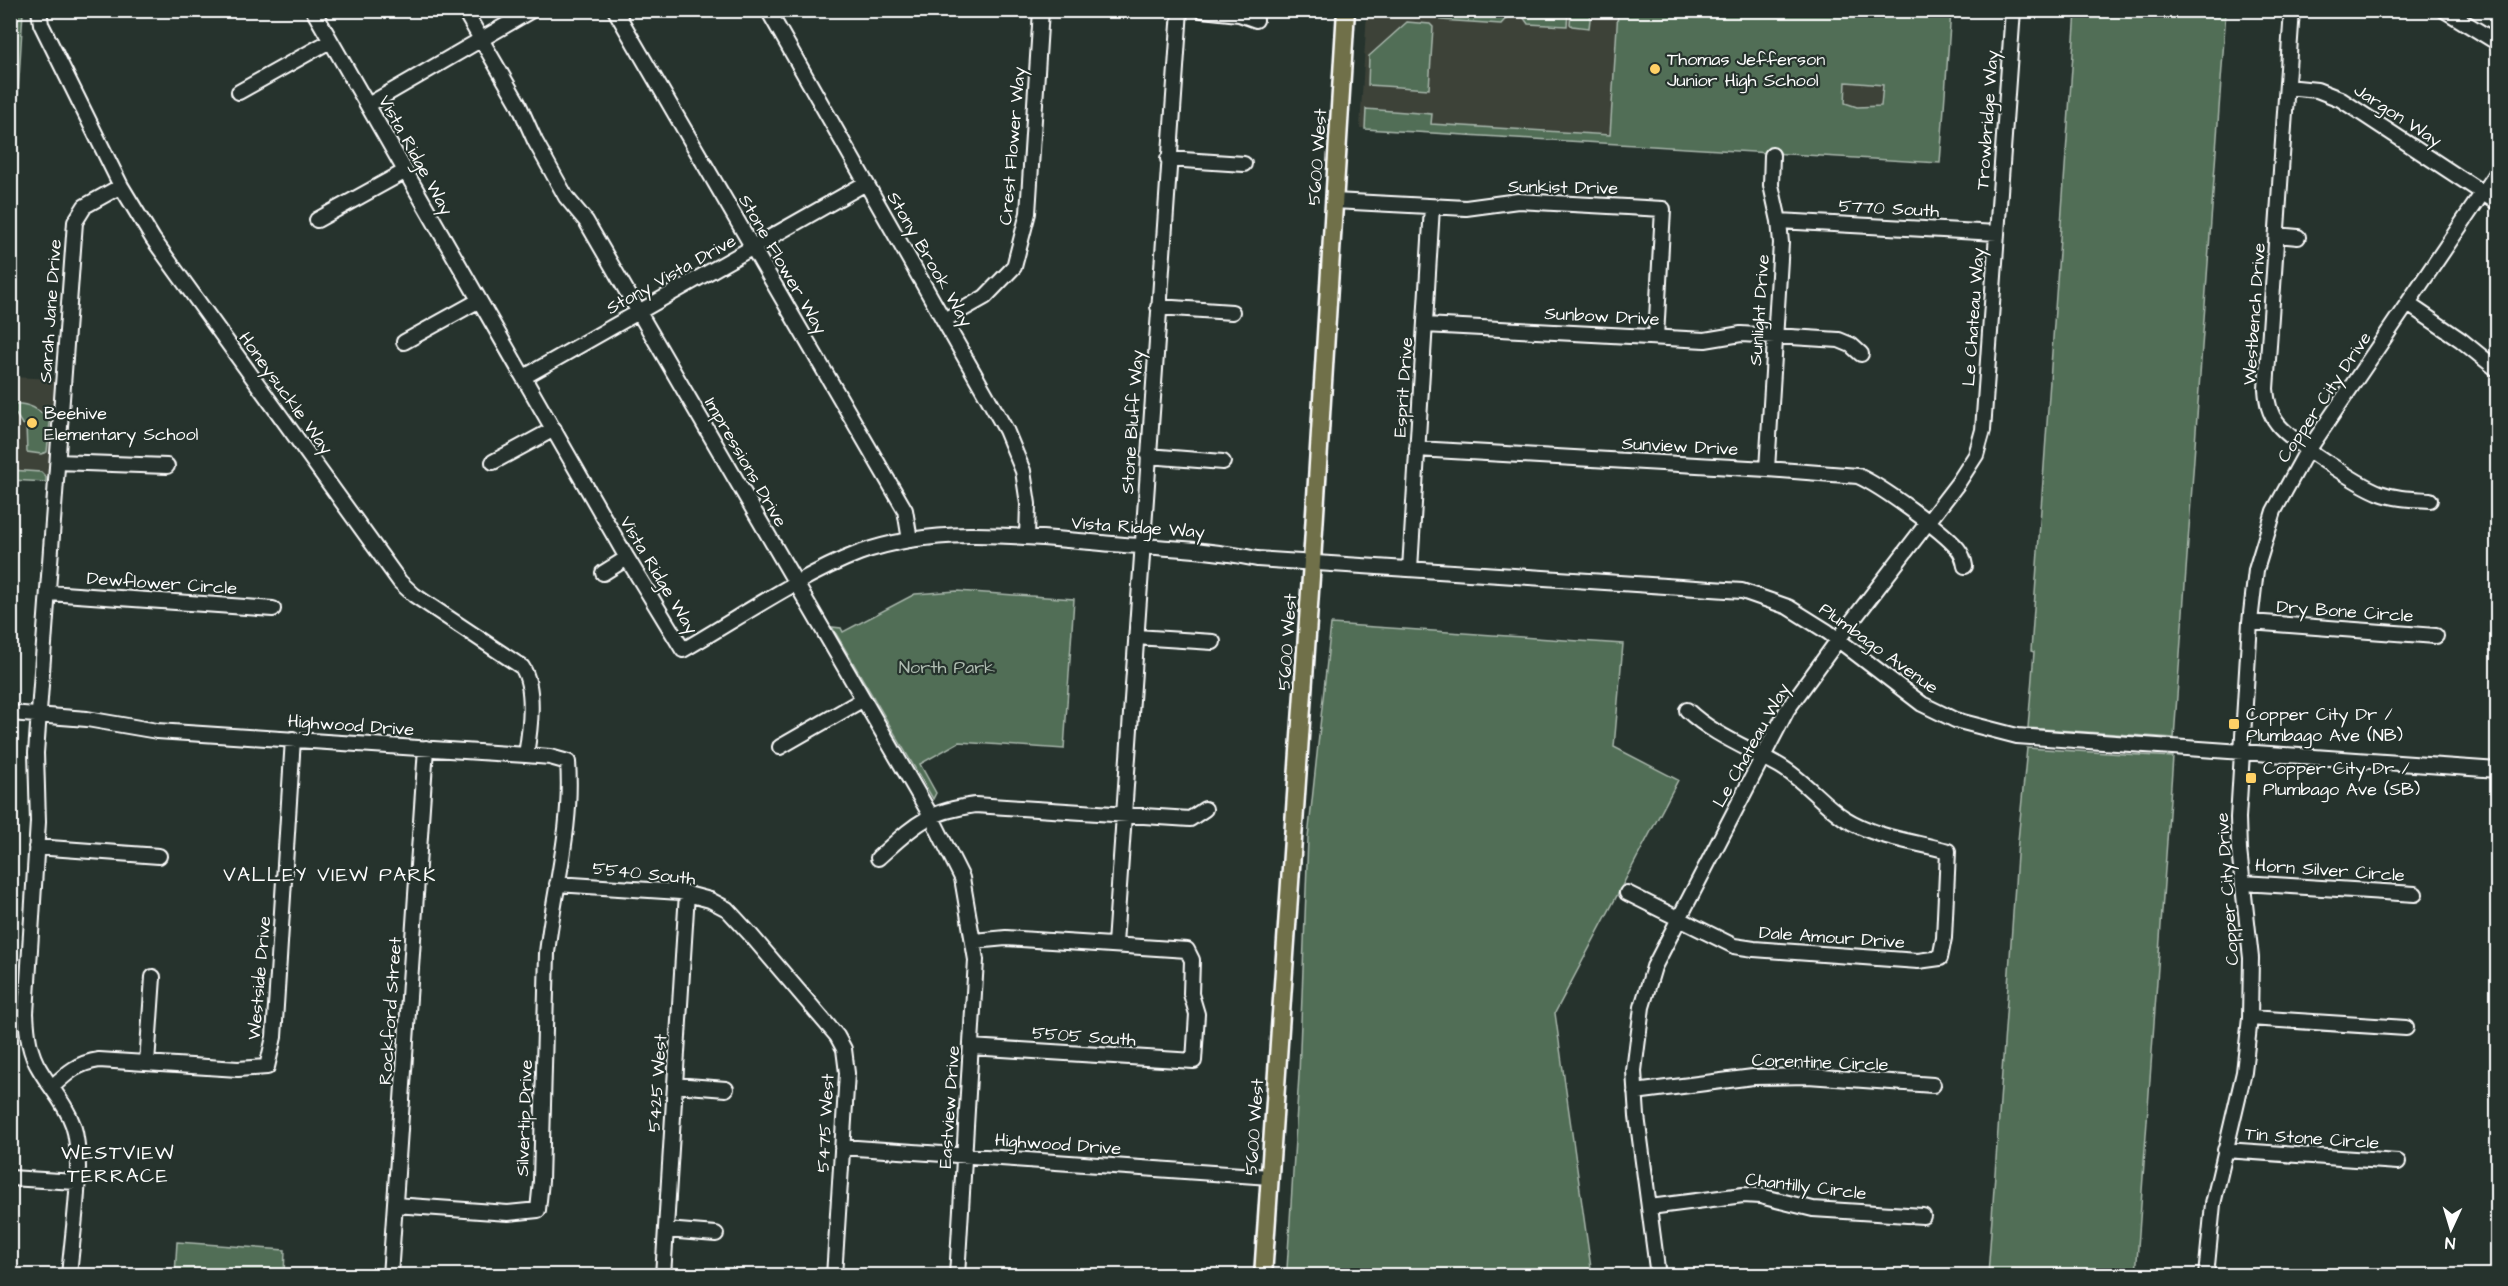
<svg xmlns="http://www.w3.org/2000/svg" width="2508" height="1286" font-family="'Architects Daughter',sans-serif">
<rect width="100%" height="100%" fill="#26332d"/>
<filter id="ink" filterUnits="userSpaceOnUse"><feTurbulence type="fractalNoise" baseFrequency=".0167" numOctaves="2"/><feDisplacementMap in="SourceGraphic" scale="12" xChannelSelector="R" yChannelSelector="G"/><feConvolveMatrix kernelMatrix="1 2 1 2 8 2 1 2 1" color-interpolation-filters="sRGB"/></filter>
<g filter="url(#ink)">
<!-- built -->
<path fill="#3c4339" d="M1367 11H1951L1940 163 1360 128Z
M10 377 57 379 50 483 11 480Z
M1287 1269 1381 1275 1287 1276Z"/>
<!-- green -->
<path fill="#516e57" stroke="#a8b6ab" stroke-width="1.5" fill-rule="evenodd" d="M11 10 23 11 11 216 10 11Z
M1438 11V10L1513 11 1501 24 1441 20 1438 16Z
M1519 11 1560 13V11H1568L1567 26 1528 24Z
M1571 11H1591L1589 28 1572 26 1570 24Z
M1618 11H1951L1940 163 1365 129 1366 109 1432 114 1431 124 1610 135ZM1846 82 1883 85 1881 106 1857 107 1845 103Z
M2076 11H2226L2174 738 2028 728 2034 652 2031 651Z
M1407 22 1430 24 1433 27 1429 89 1368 85 1369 56Z
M11 404C27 402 41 409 50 423L47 452 41 454 27 452 26 425 22 424 15 413 11 412Z
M10 470 41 472 46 477V482L11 480Z
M957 591 1074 599 1064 749 959 742 920 764 936 793 933 799 832 627 841 628 843 632 915 594Z
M1331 624 1623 644 1614 747 1678 780 1555 1013 1592 1275 1381 1276 1287 1269 1299 1075 1308 838Z
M2027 748 2173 757 2136 1275H1988L2018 841Z
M177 1242 285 1250 284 1275H175Z"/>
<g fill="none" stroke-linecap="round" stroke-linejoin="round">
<!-- minor casing -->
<g stroke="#fff" stroke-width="18">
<path id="minor" d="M39 10 41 24 121 186 153 239 400 582 414 595 522 667C536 688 530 730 526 755
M313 10 627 558 683 650C737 619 801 575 859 553 940 524 1028 537 1112 544 1161 548 1209 549 1257 559L1742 591 1788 607 1828 632 1922 704 1955 720 2017 736 2498 770
M464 10 518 103 535 141 566 197 586 221 931 816 962 878 976 960 957 1276
M615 10 905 510 910 540
M768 10 1006 430 1023 471 1028 504 1027 537
M1202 10 1239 14 1256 20
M2292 10 2266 389C2267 402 2269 413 2277 423 2289 440 2359 485 2380 493 2396 499 2413 499 2430 500
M2444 10 2498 43
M2287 87 2317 90 2340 99 2498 203
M239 92 330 41
M368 105 532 10
M1168 159 1244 164
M1334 201 1466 208 1518 201 1663 209 1656 337
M317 220 404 172
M1779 221 1997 233
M2277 235 2298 237
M2408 304 2461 340 2498 370
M1158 307 1232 312
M944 320 985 297 1014 267 1028 213 1041 10
M1425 325 1705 340 1741 334 1839 340 1851 345 1861 354
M404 342 478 301
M524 377 866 183
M1417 449 1767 469 1858 476C1881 486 1942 530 1958 549 1962 554 1964 560 1965 566
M1148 456 1223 462
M58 462 167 466
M493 462 554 429
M1767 469 1781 243 1779 221 1771 185 1772 155
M1410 569 1432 207
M603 573 627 558
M49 593 273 609
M2250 622 2436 636
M1136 637 1213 642
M10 713 87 719 157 731 526 755 550 757 568 762C573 827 554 889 547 953L541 1181 538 1210 508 1213 395 1205
M780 747 862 700
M36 847 159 856
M878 858C915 825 925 812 975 805L1190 819 1205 809
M2243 883 2415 894
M557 884 680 892 710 900 727 909 750 934 837 1036 844 1049 847 1073 834 1276
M1627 893 1734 946 1754 949 1918 961 1940 958 1944 938 1948 851C1912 841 1876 838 1844 818 1821 803 1804 780 1780 766 1749 748 1713 735 1687 710
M1115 944 1180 10
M2250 1018 2406 1028
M971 1047 1194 1061 1197 1014 1191 994 1192 960 1187 950 1006 938 974 941
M147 1063 153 977
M675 1085 726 1089
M52 1087C68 1072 78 1063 99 1060L238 1069 267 1067 274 1037 293 739
M1635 1092 1753 1077 1808 1076 1933 1085
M842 1147 1270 1177
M2225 1150 2398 1162
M10 1178 76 1182
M1650 1207 1743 1195 1760 1196 1813 1209 1923 1216
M666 1230 716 1234
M69 1276C72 1236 85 1160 73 1125 66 1104 51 1089 40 1070 29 1053 27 1034 26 1013L38 822 36 753 75 222 85 206 121 186
M390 1276 426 748
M663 1276 687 893
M1658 1276 1637 1116 1634 1071 1642 1007 1654 967 1787 710 1846 629 1958 483 1976 455 1983 430 2013 10
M2206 1276 2213 1204 2244 1072 2250 1018 2251 958 2239 850 2238 818 2250 622 2256 570 2274 511 2303 458 2498 170"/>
</g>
<!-- major casing -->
<g stroke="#fff" stroke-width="21">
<path id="major" d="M1263 1276 1312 562 1346 10"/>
</g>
<!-- minor -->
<use href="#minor" stroke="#26332d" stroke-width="14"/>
<!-- major -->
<use href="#major" stroke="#70704a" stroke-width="16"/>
</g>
</g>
<!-- markers -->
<g fill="#ffd166" stroke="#26332d" stroke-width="2">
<circle cx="1655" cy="69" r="6"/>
<circle cx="32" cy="423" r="6"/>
<rect x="2228" y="718" width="12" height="12" rx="3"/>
<rect x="2245" y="772" width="12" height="12" rx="3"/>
</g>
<g text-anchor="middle" stroke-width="4.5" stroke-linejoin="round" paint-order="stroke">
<!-- poi labels -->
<g font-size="18" fill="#fff" stroke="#26332d" text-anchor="start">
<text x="1667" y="65">Thomas Jefferson<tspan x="1667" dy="21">Junior High School</tspan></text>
<text x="44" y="419">Beehive<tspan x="44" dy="21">Elementary School</tspan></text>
<text x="2246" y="720">Copper City Dr /<tspan x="2246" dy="21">Plumbago Ave (NB)</tspan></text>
<text x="2263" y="774">Copper City Dr /<tspan x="2263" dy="21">Plumbago Ave (SB)</tspan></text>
</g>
<!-- street labels -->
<g font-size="18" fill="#fff" stroke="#26332d">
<text transform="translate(2398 115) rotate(33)" y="6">Jargon Way</text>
<text transform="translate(1987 120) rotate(-86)" y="6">Trowbridge Way</text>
<text transform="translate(1012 146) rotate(-85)" y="6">Crest Flower Way</text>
<text transform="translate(416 155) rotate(61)" y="6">Vista Ridge Way</text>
<text transform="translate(1317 157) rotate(-86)" y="6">5600 West</text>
<text transform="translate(1563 187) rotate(1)" y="6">Sunkist Drive</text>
<text transform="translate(1889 208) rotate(3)" y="6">5770 South</text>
<text transform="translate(930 259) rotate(60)" y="6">Stony Brook Way</text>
<text transform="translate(783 264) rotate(60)" y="6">Stone Flower Way</text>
<text transform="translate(671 274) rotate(-29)" y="6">Stony Vista Drive</text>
<text transform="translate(1759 310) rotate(-86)" y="6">Sunlight Drive</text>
<text transform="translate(50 311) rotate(-86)" y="6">Sarah Jane Drive</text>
<text transform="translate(2254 314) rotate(-86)" y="6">Westbench Drive</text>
<text transform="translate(1602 316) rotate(3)" y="6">Sunbow Drive</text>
<text transform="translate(1973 317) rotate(-86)" y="6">Le Chateau Way</text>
<text transform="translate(1403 387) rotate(-86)" y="6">Esprit Drive</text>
<text transform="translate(286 393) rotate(54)" y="6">Honeysuckle Way</text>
<text transform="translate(2324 397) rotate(-56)" y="6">Copper City Drive</text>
<text transform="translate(1132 422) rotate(-86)" y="6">Stone Bluff Way</text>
<text transform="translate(1680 446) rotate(3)" y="6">Sunview Drive</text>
<text transform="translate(746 462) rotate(60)" y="6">Impressions Drive</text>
<text transform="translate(1138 527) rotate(4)" y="6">Vista Ridge Way</text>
<text transform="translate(659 575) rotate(59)" y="6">Vista Ridge Way</text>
<text transform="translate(162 583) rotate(4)" y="6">Dewflower Circle</text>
<text transform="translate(2345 611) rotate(4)" y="6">Dry Bone Circle</text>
<text transform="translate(1287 642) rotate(-86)" y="6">5600 West</text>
<text transform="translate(1879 648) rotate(36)" y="6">Plumbago Avenue</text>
<text transform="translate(351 725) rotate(4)" y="6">Highwood Drive</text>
<text transform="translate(1751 745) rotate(-61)" y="6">Le Chateau Way</text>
<text transform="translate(2330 870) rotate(4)" y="6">Horn Silver Circle</text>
<text transform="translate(644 873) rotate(6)" y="6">5540 South</text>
<text transform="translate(2227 889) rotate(-94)" y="6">Copper City Drive</text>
<text transform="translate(1832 937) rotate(4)" y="6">Dale Amour Drive</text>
<text transform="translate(259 978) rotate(-85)" y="6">Westside Drive</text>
<text transform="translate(390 1011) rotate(-86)" y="6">Rockford Street</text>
<text transform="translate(1084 1036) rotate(4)" y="6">5505 South</text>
<text transform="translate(1820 1062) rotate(2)" y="6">Corentine Circle</text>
<text transform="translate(657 1083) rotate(-86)" y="6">5425 West</text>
<text transform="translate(949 1107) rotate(-86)" y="6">Eastview Drive</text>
<text transform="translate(524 1118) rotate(-88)" y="6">Silvertip Drive</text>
<text transform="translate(825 1123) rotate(-87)" y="6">5475 West</text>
<text transform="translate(1254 1127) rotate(-86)" y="6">5600 West</text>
<text transform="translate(2312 1138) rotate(4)" y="6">Tin Stone Circle</text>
<text transform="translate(1058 1144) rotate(4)" y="6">Highwood Drive</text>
<text transform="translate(1806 1186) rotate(7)" y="6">Chantilly Circle</text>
</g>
<!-- park labels -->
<g font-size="18" fill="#b1beb3" stroke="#26332d">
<text x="947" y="673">North Park</text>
</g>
<!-- neighbourhood labels -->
<g font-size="20" letter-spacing="1.5" fill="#fff" stroke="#26332d">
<text x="330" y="881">VALLEY VIEW PARK</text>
<text x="118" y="1159">WESTVIEW<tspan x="118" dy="23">TERRACE</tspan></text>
</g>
</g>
<!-- margin -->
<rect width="2508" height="1286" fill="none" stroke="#26332d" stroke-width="36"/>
<rect x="18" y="18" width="2472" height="1250" fill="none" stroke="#fff" stroke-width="2" filter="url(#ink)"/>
<!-- north arrow -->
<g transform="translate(2451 1229) rotate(184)" stroke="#26332d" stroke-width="4.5" paint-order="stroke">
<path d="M0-4.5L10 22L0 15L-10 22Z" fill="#ffffff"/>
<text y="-9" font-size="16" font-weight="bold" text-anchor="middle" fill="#ffffff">N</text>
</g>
</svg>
